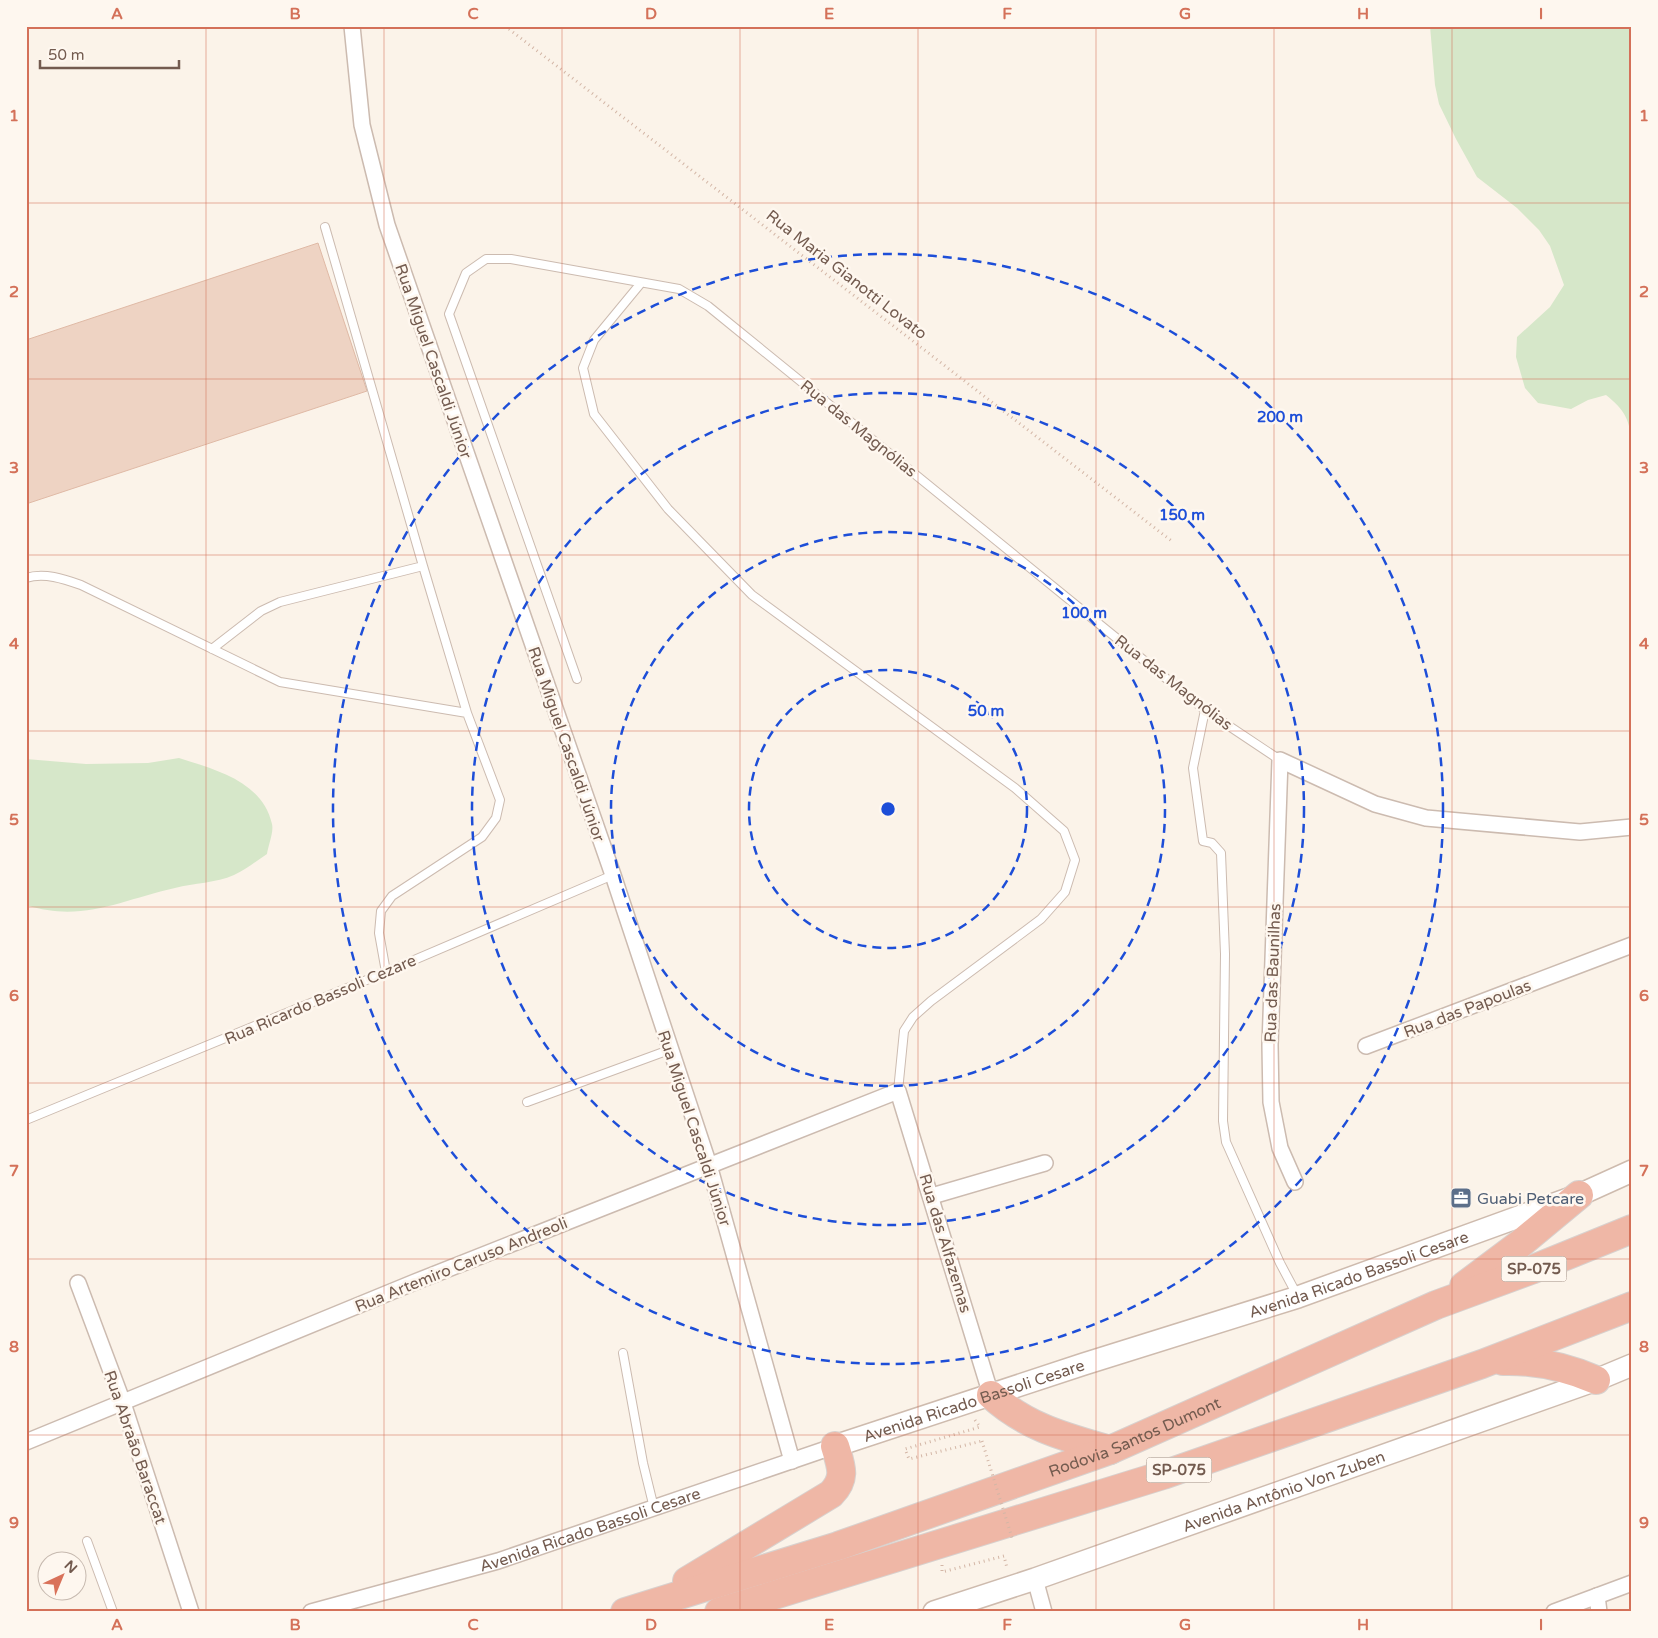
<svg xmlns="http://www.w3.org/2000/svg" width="1658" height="1638" font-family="'Varela Round',sans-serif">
<rect width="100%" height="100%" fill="#fbf3e9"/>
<!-- green -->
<path fill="#d6e7c9" d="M1430 26H1632V442C1629 419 1625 410 1606 395L1588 400 1571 409 1538 403 1525 388 1516 357 1517 337 1550 307 1564 285 1550 246 1539 230 1517 208 1477 177 1456 139 1439 104 1435 85Z
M179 758C216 770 262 781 272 824 274 832 268 846 267 854 256 861 246 870 234 875 216 883 194 883 175 888 121 900 82 923 26 905V759L86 764 148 763Z"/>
<!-- building -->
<path fill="#eed3c3" stroke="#dfb9a5" d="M318 243 367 391 26 504V340Z"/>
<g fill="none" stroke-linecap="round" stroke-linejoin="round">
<!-- lane casing -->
<g stroke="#ccbbb0" stroke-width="10">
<path id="lane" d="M325 227 423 566 467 713
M641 283 594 340 583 368 594 414 668 509 752 595 1015 788 1064 831 1075 860 1065 892 1041 919 931 1001 913 1017 904 1031 898 1091
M26 578C44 572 64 579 81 585L280 682 467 713 500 800 496 818 482 837 392 896 381 911 379 933 386 972
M212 649 261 611 280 602 423 566
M577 679 449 314 466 273 486 259H511L679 289 708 306 1205 710 1280 760
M1205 710 1193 768 1203 841 1212 843 1221 853 1225 954 1223 1121 1226 1142 1280 1263 1297 1295
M527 1102 669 1050
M26 1120 386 972 613 875
M623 1353 643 1463 654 1508
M87 1541 113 1612"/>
</g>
<!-- street casing -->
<g stroke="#ccbbb0" stroke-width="18">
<g id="street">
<path d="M352 26 362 125 387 225 613 875 709 1165 792 1461"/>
<path d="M1366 1046 1632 945"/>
<path d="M1295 1182 1280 1148 1271 1102 1270 1045 1280 760 1375 804 1426 818 1580 832 1632 827"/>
<path d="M932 1196 1045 1163"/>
<path d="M78 1283 123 1403 191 1612"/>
<path d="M26 1442 415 1282 898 1091 991 1395"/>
<path d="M1035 1579 1044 1612"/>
<path d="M1597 1596 1599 1612"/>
<path id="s1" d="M311 1612 498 1561 835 1446"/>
<path d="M1554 1612 1632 1583"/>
</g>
</g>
<!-- secondary casing -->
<g stroke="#cebbae" stroke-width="24">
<g id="secondary">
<path id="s2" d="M835 1446 1084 1364 1298 1297 1579 1195 1632 1171"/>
<path id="s3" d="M934 1612 1035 1579 1596 1380 1632 1365"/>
</g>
</g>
<!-- highway casing -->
<g stroke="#d8d1ce" stroke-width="30">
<g id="highway">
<path d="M1464 1286 1520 1244 1579 1195"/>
<path d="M1503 1361C1537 1360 1566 1367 1596 1380"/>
<path d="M991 1395C1026 1427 1065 1437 1110 1450"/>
<path d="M687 1581 831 1494C847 1478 841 1466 835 1446"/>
<path id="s4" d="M625 1612 838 1546 1110 1450 1436 1305 1531 1270 1632 1229"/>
<path d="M719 1612 1163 1475 1482 1364 1632 1306"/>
</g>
</g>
<!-- path -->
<path stroke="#d3b6a6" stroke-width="3" stroke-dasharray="1 4" stroke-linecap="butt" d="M505 26 1173 542
M975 1420 980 1427 905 1449 909 1459 982 1441
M942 1565V1572L1004 1556 1007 1568"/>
<!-- lane -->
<use href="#lane" stroke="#fff" stroke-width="8"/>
<!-- street -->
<use href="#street" stroke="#fff" stroke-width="15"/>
<!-- secondary -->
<use href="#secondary" stroke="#fff" stroke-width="21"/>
<!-- highway -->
<use href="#highway" stroke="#efb7a6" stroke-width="28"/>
<!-- path-bridge -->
<path stroke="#d3b6a6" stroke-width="3" stroke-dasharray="1 4" stroke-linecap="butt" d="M982 1441 1013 1541"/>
</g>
<!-- grid -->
<path fill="none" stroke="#d47159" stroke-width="1" stroke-opacity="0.55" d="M206 26V1612M384 26V1612M562 26V1612M740 26V1612M918 26V1612M1096 26V1612M1274 26V1612M1452 26V1612M26 203H1632M26 379H1632M26 555H1632M26 731H1632M26 907H1632M26 1083H1632M26 1259H1632M26 1435H1632"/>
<!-- distance rings -->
<g fill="none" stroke="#1d4ed8" stroke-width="2.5" stroke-dasharray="9 6">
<circle cx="888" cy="809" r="139"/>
<circle cx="888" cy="809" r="277"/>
<circle cx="888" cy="809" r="416"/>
<circle cx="888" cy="809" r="555"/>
</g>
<!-- icons -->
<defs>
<g id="office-square" transform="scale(1.125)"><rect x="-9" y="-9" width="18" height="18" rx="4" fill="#5c6f8a" stroke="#fef7ef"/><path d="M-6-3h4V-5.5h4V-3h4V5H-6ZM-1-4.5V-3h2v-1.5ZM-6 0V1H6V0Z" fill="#fff"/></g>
</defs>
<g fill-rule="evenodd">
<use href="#office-square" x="1461" y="1198"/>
</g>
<g text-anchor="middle" stroke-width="5" stroke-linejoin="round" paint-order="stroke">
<!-- shield labels -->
<g fill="#fef7ef" stroke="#9d8a7f" stroke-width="1">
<rect x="1501.5" y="1256.5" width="65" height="25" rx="4"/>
<rect x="1146.5" y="1457.5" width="65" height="25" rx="4"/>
</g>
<g font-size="15" font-weight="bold" fill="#735b4f">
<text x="1534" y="1274">SP-075</text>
<text x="1179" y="1475">SP-075</text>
</g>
<!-- street labels -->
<g font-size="16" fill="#735b4f" stroke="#fef7ef">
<text transform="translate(847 274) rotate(38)" y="6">Rua Maria Gianotti Lovato</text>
<text transform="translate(434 361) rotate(71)" y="6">Rua Miguel Cascaldi Júnior</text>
<text transform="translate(859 428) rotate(39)" y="6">Rua das Magnólias</text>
<text transform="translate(1174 682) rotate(38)" y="6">Rua das Magnólias</text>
<text transform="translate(567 744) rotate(71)" y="6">Rua Miguel Cascaldi Júnior</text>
<text transform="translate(1272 973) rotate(-88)" y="6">Rua das Baunilhas</text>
<text transform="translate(320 999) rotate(-23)" y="6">Rua Ricardo Bassoli Cezare</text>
<text transform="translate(1467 1008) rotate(-21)" y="6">Rua das Papoulas</text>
<text transform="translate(695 1128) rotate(72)" y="6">Rua Miguel Cascaldi Júnior</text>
<text transform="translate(946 1243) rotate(73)" y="6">Rua das Alfazemas</text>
<text transform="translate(461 1264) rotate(-22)" y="6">Rua Artemiro Caruso Andreoli</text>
<text dy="6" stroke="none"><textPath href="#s2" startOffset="551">Avenida Ricado Bassoli Cesare</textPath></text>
<text dy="6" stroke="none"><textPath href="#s2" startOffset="146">Avenida Ricado Bassoli Cesare</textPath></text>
<text dy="6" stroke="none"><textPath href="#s4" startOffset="539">Rodovia Santos Dumont</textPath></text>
<text transform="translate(136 1447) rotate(71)" y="6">Rua Abraão Baraccat</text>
<text dy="6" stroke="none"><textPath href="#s3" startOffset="370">Avenida Antônio Von Zuben</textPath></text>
<text dy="6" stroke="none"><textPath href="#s1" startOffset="291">Avenida Ricado Bassoli Cesare</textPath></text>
</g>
<!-- service labels -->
<g font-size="16" fill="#4e5e75" stroke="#fef7ef" text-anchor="start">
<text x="1477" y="1204">Guabi Petcare</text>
</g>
</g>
<circle cx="888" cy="809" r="8" fill="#1d4ed8" stroke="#fef7ef" stroke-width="2.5"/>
<g font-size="15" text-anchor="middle" font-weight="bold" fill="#1d4ed8" stroke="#fef7ef" stroke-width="5" stroke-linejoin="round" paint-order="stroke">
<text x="1280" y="422">200 m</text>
<text x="1182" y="520">150 m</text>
<text x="1084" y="618">100 m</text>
<text x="986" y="716">50 m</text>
</g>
<!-- border -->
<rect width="1658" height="1638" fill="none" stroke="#fef7ef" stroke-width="55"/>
<!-- north arrow -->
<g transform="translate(62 1576) rotate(44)"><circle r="24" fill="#fef7ef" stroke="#c6b9af"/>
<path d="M0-4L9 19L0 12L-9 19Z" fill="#d9725a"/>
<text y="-8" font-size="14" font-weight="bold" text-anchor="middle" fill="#735b4f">N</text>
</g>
<!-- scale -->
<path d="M40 60v8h139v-8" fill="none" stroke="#735b4f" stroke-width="2.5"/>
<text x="48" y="60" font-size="15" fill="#735b4f" stroke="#fef7ef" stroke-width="4" paint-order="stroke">50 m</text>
<rect x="28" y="28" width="1602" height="1582" fill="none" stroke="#d47159" stroke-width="2"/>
<g font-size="16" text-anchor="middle" font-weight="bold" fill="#d47159">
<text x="117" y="19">A</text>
<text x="295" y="19">B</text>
<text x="473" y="19">C</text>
<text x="651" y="19">D</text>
<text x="829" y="19">E</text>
<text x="1007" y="19">F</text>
<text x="1185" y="19">G</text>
<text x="1363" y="19">H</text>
<text x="1541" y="19">I</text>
<text x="14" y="121">1</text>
<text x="1644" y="121">1</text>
<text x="14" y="297">2</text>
<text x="1644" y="297">2</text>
<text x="14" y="473">3</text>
<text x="1644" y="473">3</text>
<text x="14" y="649">4</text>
<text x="1644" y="649">4</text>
<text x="14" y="825">5</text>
<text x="1644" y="825">5</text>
<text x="14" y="1001">6</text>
<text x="1644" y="1001">6</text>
<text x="14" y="1176">7</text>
<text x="1644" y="1176">7</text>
<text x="14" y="1352">8</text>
<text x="1644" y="1352">8</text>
<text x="14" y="1528">9</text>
<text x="1644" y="1528">9</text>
<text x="117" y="1630">A</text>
<text x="295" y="1630">B</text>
<text x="473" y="1630">C</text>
<text x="651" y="1630">D</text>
<text x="829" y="1630">E</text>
<text x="1007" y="1630">F</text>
<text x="1185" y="1630">G</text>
<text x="1363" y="1630">H</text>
<text x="1541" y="1630">I</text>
</g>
</svg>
